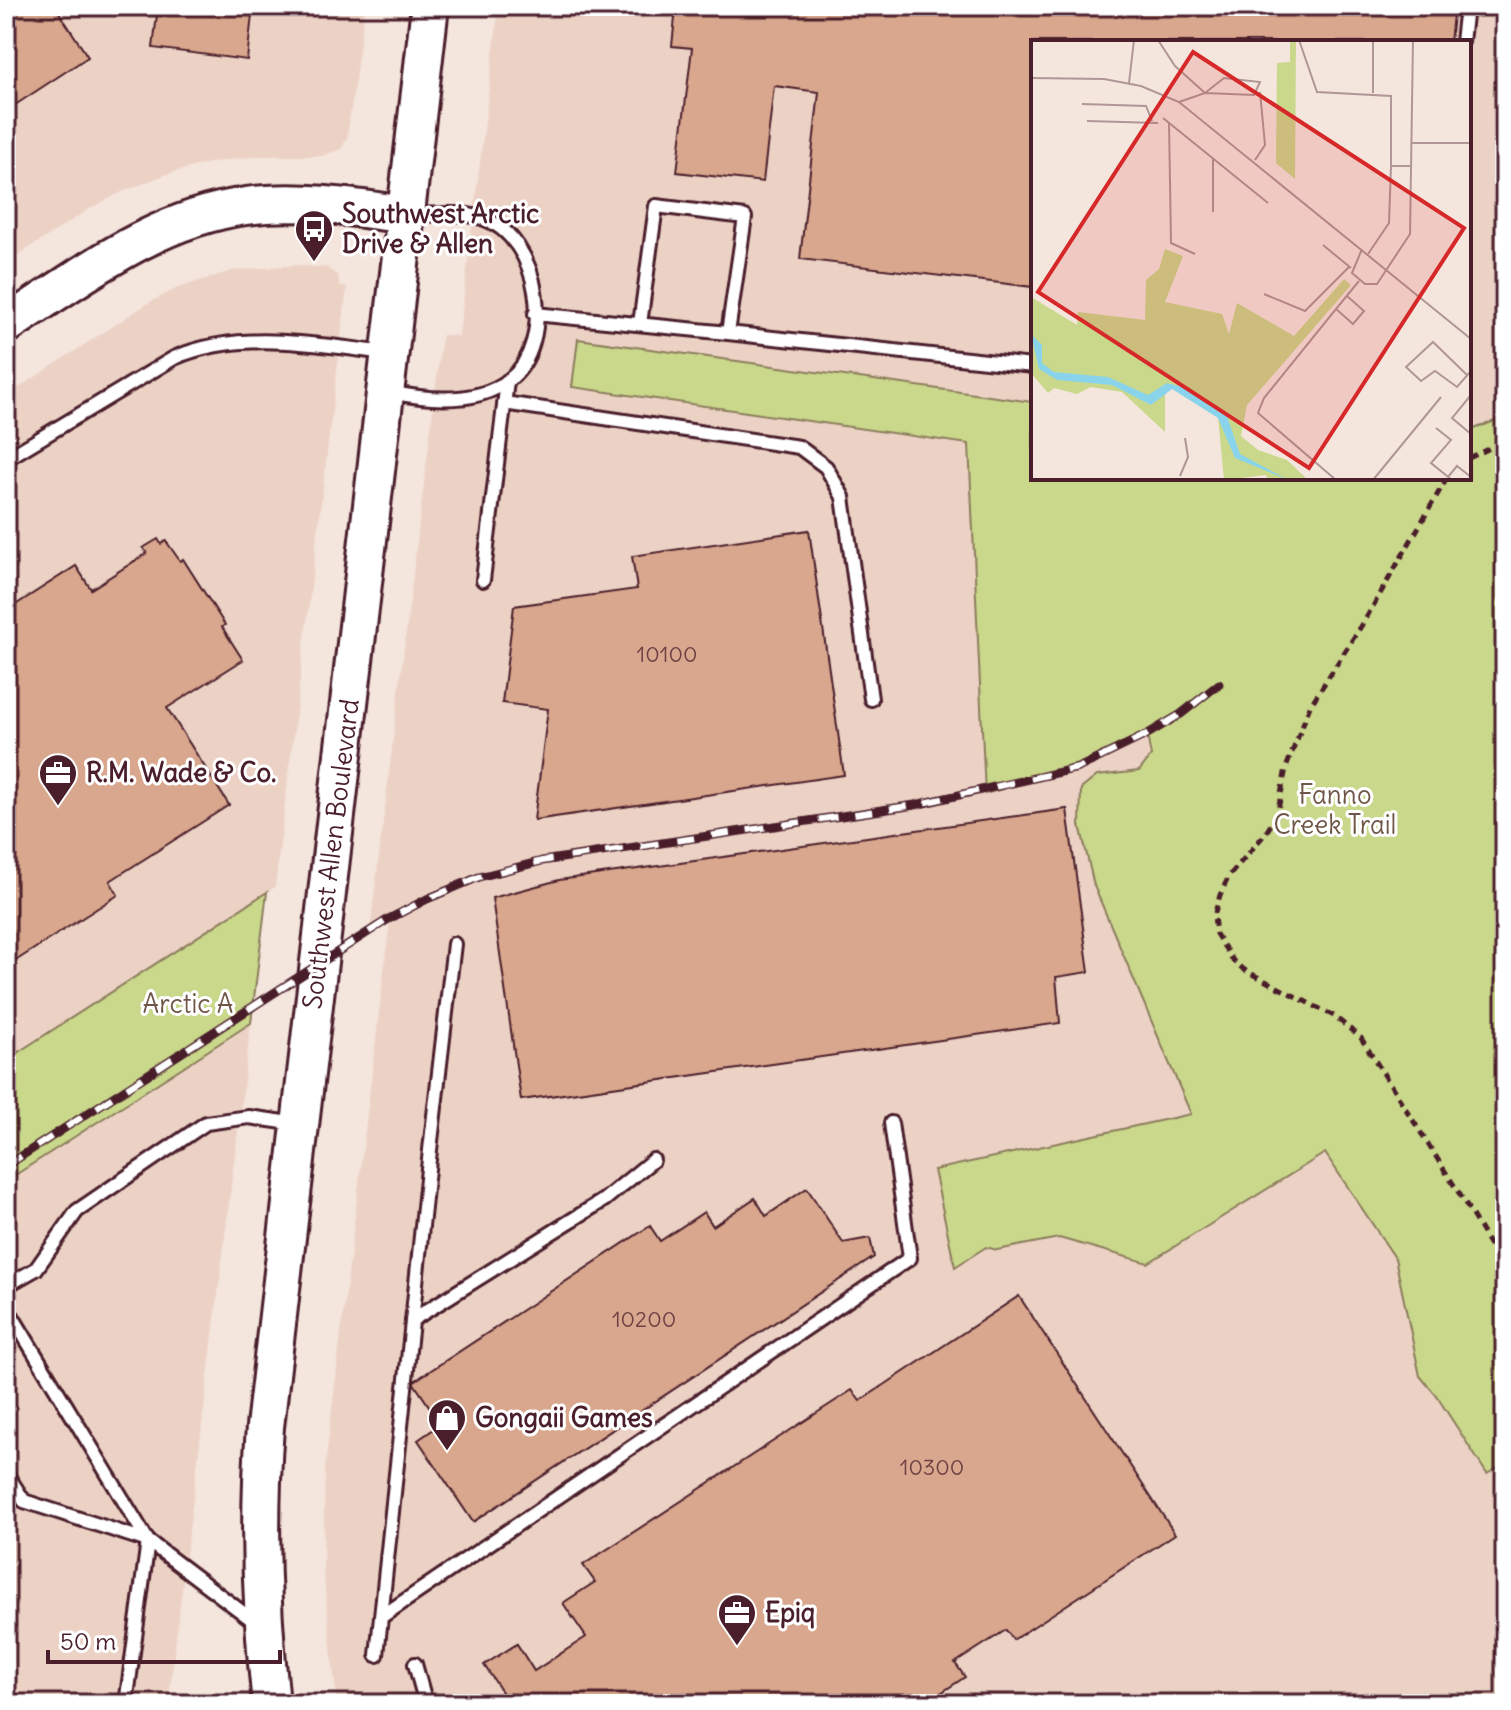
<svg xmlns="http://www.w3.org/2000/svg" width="1511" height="1710" font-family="Delius,sans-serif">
<rect width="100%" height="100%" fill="#f4e5dd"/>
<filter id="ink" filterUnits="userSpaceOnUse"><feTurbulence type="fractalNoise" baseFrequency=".0125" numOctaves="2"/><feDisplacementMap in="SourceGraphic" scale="16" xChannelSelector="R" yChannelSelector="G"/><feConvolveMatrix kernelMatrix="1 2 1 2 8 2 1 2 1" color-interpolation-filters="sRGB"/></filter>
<g filter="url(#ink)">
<!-- built -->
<path fill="#ecd2c5" d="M6 6H365L347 138 341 149 322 156H256L208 163 167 174 122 192 91 208 6 263Z
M499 6H1505V417L1469 431V42H1033V402L578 339 572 387 969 443 985 794 1027 784 1078 767 1147 735 1220 1095 997 1250 1059 1238 1148 1263 1325 1153 1395 1258 1420 1376 1436 1395 1488 1474 1505 1463V1704H337L323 1569 325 1469 390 920 370 930 442 335 459 336Z
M295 265 327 268 338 276 340 286 347 287 275 887 6 1060V396L150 302 180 287 232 271Z
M251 1023 168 1704H6V1181Z"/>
<!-- green -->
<path fill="#cad88b" stroke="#8a7c5b" stroke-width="2" d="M578 339 1033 402V478H1469V431L1505 417V1463L1487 1474 1436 1395 1420 1376 1395 1258 1325 1153 1148 1263 1059 1238 997 1250 986 1247 955 1267 934 1170 1191 1114 1094 886 1080 825 1081 789 1097 776 1139 771 1151 756 1147 735 1078 767 985 794 969 444 572 387Z
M267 892 251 1023 6 1181V1060Z"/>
<!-- building -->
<path fill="#d9a78d" stroke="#4a1f2b" stroke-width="2" d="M6 6H55L88 57 6 111Z
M111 6H253L247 60 153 48 157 14 110 8Z
M694 6H1454L1450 42H1033V287L800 259 819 92 774 86 763 182 677 172 692 48 672 46 676 8 694 11Z
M809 530 844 775 534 820 548 709 502 703 514 606 637 589 632 556Z
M158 539 161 544 166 541 180 561 183 559 225 625 222 627 243 660 167 708 229 805 110 881 118 895 6 967V611L76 566 91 589 147 553 143 548Z
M1067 809 1089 972 1056 977 1060 1023 521 1100 492 898 559 880Z
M807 1188 843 1243 870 1238 874 1257 473 1522 418 1440 441 1424 413 1382 650 1226 660 1241 704 1212 713 1226 755 1198 766 1216Z
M1019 1296 1175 1534 1013 1640 1006 1630 955 1663 965 1677 924 1704H510L484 1665 517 1644 534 1671 586 1637 563 1603 595 1582 583 1565 852 1390 860 1401Z"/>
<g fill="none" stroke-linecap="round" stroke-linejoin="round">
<!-- lane casing -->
<g stroke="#4a1f2b" stroke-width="18">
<path id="lane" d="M1462 42 1466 6
M535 314 728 333 745 217 656 206 640 324
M728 333 1033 366
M390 392C427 400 477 405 509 380 556 344 541 237 482 218 459 211 432 215 408 215
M504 403 799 447 826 467 843 497 871 699
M6 459 174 358C240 329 317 345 387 353
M483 580 507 381
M6 1286 36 1269 77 1211 206 1123 249 1117 297 1124
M6 1312 12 1316 148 1541 126 1704
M412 1320 604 1200 653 1160
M6 1473 24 1501 148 1541 259 1625
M381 1617 910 1258 891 1123
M377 1655 430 1150 454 944
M415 1664 426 1704"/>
</g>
<!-- secondary casing -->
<g stroke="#4a1f2b" stroke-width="42">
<path id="secondary" d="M6 325C81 277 155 218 246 206 298 199 353 207 405 215
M271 1704C261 1613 258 1518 265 1427L430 6"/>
</g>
<!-- path -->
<path stroke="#4a1f2b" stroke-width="5" stroke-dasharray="8 6" stroke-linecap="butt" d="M1469 458 1505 441
M1447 478 1365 620 1310 706 1286 768 1277 815 1265 834 1229 876 1220 895 1214 916 1216 934 1234 962 1246 971 1334 1016 1361 1038 1459 1193 1505 1271"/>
<!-- lane -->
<use href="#lane" stroke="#fff" stroke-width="12"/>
<!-- secondary -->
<use href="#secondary" stroke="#fff" stroke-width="36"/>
<!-- rail casing -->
<g stroke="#4a1f2b" stroke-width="9">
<path id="rail" d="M6 1166 387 920 427 899 479 877 542 861 915 805 1078 768 1146 735 1181 714 1219 684"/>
</g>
<!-- rail -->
<use href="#rail" stroke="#fff" stroke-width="6" stroke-dasharray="18" stroke-linecap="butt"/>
</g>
</g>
<!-- icons -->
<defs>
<g id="bus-pin" transform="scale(2)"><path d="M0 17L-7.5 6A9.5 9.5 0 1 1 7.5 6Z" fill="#4a1f2b" stroke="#fff"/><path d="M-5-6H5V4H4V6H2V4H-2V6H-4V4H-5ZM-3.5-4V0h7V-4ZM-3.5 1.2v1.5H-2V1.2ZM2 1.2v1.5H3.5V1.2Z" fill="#fff"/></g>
<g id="office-pin" transform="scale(2)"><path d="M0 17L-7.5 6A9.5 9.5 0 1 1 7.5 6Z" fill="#4a1f2b" stroke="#fff"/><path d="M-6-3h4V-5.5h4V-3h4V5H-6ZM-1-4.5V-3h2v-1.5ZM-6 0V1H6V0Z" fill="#fff"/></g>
<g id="shop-pin" transform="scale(2)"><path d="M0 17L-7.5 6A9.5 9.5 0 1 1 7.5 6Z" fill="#4a1f2b" stroke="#fff"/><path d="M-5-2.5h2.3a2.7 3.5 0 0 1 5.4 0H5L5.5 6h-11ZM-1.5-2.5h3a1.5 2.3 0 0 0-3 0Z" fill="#fff"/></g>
</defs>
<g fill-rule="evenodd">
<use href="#bus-pin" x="314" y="229"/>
<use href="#office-pin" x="58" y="773"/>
<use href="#shop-pin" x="447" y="1418"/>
<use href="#office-pin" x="737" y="1613"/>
</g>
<g text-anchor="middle" stroke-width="6" stroke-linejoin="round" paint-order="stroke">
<!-- number labels -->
<g font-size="22" fill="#6e4144">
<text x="667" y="662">10100</text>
<text x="644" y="1327">10200</text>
<text x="932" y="1475">10300</text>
</g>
<!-- poi labels -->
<g font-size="26" font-weight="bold" fill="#4a1f2b" stroke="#fff" text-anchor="start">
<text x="342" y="223">Southwest Arctic<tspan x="342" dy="30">Drive &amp; Allen</tspan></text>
<text x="86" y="782">R.M. Wade &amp; Co.</text>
<text x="475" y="1427">Gongaii Games</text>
<text x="765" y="1622">Epiq</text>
</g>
<!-- park labels -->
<g font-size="26" fill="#705648" stroke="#fff">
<text x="1335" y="804">Fanno<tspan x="1335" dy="30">Creek Trail</tspan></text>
<text x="188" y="1013">Arctic A</text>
</g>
<!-- street labels -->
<g font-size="26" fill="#4a1f2b" stroke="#fff">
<text transform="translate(331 854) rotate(-83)" y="9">Southwest Allen Boulevard</text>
</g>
</g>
<!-- overview -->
<g transform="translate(1031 40)">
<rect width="440" height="440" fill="#f4e5dd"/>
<path d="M259 0H265L264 139 245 123 246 23 259 22ZM134 209 152 216 134 262 191 274 198 294 206 263 263 296 313 239 320 245 216 365 210 396 227 410 256 420 277 440H237L235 435 193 440 187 376 148 347 134 348V392L91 352 60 347 46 354 23 348 17 353 0 333V257L46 285 47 272 114 280 115 240 128 229Z" fill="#cad88b"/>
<path d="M0 294 11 305V323L23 332 77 337 117 355 136 343 151 347 196 376 209 414 257 440 204 418 187 378 141 349 120 365 81 345 26 340 8 329Z" fill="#8ad4eb"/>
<path fill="none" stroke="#b09696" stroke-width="2" d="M127 0 144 26 174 53 193 38 229 42 223 55 174 53 148 62M268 0 286 52 360 56V126H381M0 38 73 39 110 46 148 62 440 299M98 43 103 0M342 53V0M51 64 115 66 121 81M132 78 237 163M56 81 127 83M138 82 140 203 164 214M381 103H440M182 118V172M224 120 234 105 229 52M292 205 320 228M331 209 321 233 334 244H346L379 194 382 0M337 214 358 183 360 126M233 254 274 271 318 227M316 256 333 271 322 284 305 269 328 241M436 335 402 302 375 327 390 341 404 331 426 347 440 331M440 355 421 378 440 394M405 388 420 400 400 423 421 440M149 436 157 417 154 398M417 437 426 426 440 437M305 440 227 373 233 358 305 269M342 440 410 357"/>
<path fill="#d62828" fill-opacity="0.15" stroke="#d62828" stroke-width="4" d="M162 12 433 188 278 428 7 252Z"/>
<rect width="440" height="440" fill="none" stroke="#4a1f2b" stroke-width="4"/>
</g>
<!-- margin -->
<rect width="1511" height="1710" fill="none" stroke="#fff" stroke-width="32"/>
<rect x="16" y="16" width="1479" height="1678" fill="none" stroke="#4a1f2b" stroke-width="3" filter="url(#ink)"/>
<!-- scale -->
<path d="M48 1650v12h232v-12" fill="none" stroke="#4a1f2b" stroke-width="4"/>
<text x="60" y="1650" font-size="24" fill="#4a1f2b" stroke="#ffffff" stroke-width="6" paint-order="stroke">50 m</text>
</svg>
